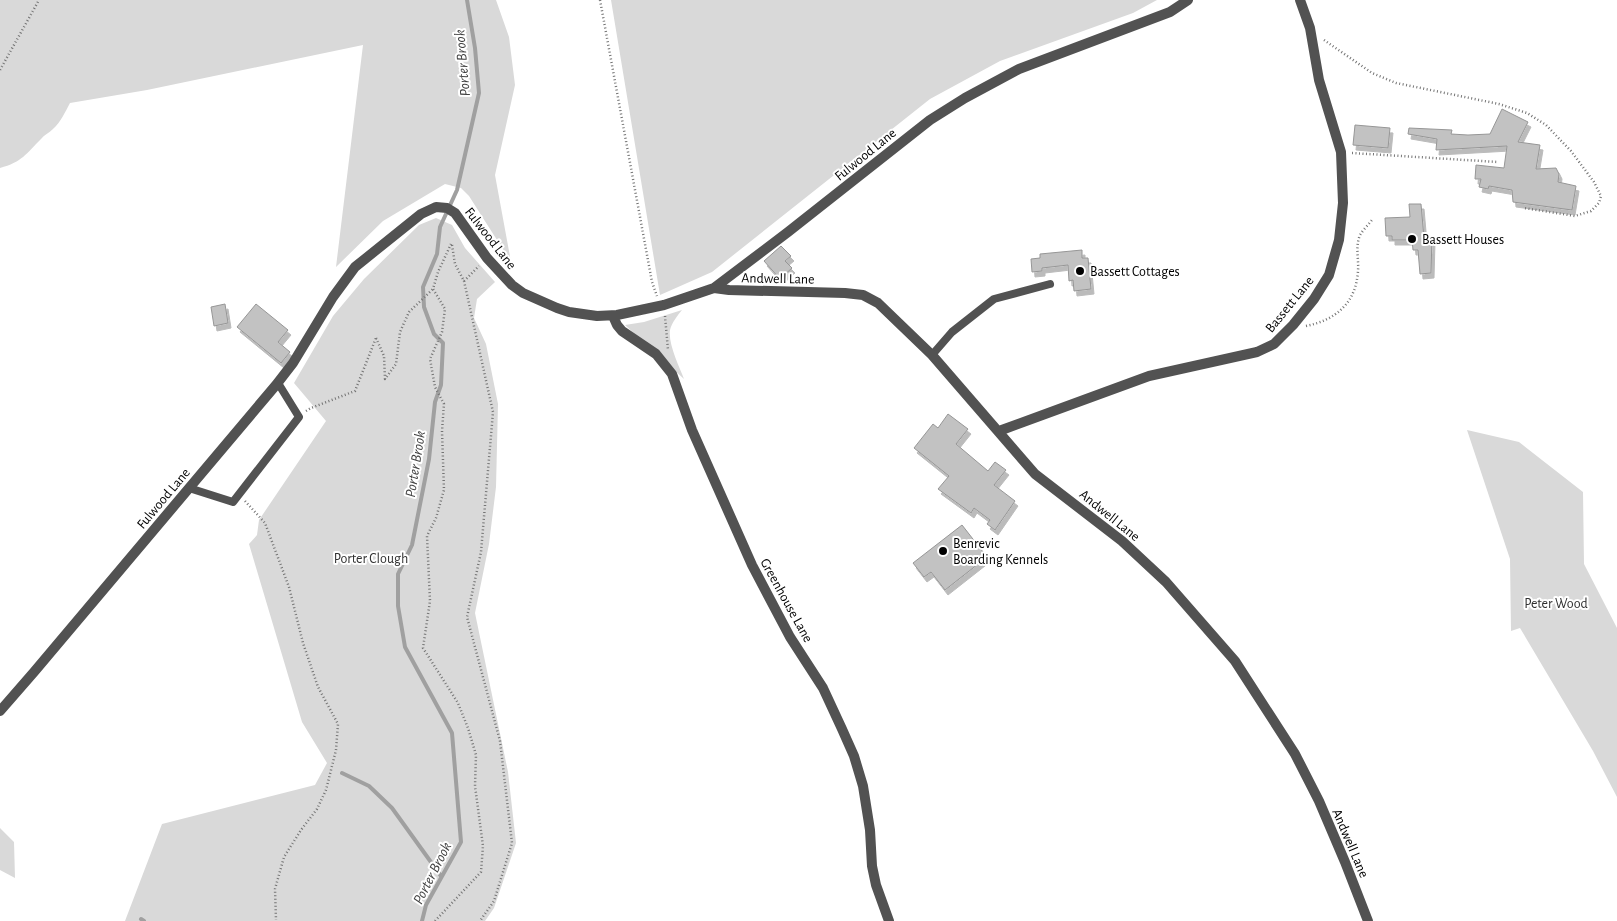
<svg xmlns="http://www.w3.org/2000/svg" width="1617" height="921" font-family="'Alegreya Sans',sans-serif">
<defs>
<filter id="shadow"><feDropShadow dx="3" dy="5" stdDeviation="0" flood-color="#0004"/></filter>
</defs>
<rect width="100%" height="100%" fill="#fff"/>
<!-- green -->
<path fill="#d9d9d9" d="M0 0H496L509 37 515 85 495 175 511 262 469 196 461 188 445 184 383 221 336 267 363 45 147 90 70 103C65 112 61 122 53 129 49 133 44 135 41 139 26 154 22 162 0 168Z
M611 0H1157L1133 13 1000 61 930 99 712 272 660 295Z
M436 218 452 225 465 248 495 282 477 299 474 318 486 344 498 404 496 487 489 544 475 613 508 772 516 843 494 908 485 921H125L162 824 315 785 327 763 302 722 249 544 257 535 259 520 326 421 294 383 333 316 364 279 419 225Z
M682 310C678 315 672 322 670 330 668 344 679 366 684 379L625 325 644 322Z
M1467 430 1519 442 1583 492 1584 564 1617 628V797L1593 751 1520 628 1511 631 1510 559Z
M0 828 14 842 15 878 0 870Z"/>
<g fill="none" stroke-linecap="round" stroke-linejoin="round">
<!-- stream -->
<path stroke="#a0a0a0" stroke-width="4" d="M342 773 369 786 392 808 441 876
M141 919 144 921
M422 921 426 905 461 842 452 733 405 647 398 606V574L412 545 429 459 435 402 441 385 443 343 434 334 424 307 423 287 437 254 440 227 457 190 479 93 475 48 467 0"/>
</g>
<!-- building -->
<path fill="#c2c2c2" stroke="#969696" filter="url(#shadow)" d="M1502 109 1528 122 1518 142 1540 145 1536 169 1556 168 1559 174 1558 182 1576 186 1572 210 1513 202 1512 190 1489 186 1488 189 1479 187 1481 179H1475L1476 165 1504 168 1507 146 1436 150 1437 139 1408 134 1409 128 1452 130 1451 134 1468 135 1490 134Z
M1355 125 1390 128 1388 148 1353 145Z
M1409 204H1421L1424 238 1432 237 1431 273 1420 274 1418 250H1413L1412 240H1392V236H1386L1385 218 1410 217Z
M781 246 791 256 785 261 792 268 780 279 764 261Z
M1082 250V258H1088L1091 289 1074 291 1073 280 1069 281 1068 265 1042 268V271L1032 272 1031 259 1040 258V254Z
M225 304 228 323 214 326 211 307Z
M256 304 288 330 278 342 290 352 281 363 237 327Z
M948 414 968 429 956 444 988 471 995 462 1006 470 994 485 1015 501 995 530 987 524 990 520 974 508 971 513 938 489 949 476 914 448 933 424 938 428Z
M962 525 987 557 945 590 931 572 924 577 913 563Z"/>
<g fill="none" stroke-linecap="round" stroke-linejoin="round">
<!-- path -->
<path stroke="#747474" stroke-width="2.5" stroke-dasharray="1 2.5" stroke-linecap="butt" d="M600 0 652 282 657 296
M1324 40 1372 73 1396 83 1499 104 1527 113 1546 125 1571 151 1594 182 1601 196 1599 203 1591 211 1575 216 1524 208
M0 70 39 0
M1352 153 1498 162
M452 245 455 264 464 281 493 412 481 552 467 617 500 741 512 843 494 901 480 921
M464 281 479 266
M665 316 668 350
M1306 326C1336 320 1356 303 1358 271 1359 259 1355 247 1360 235 1363 230 1368 225 1372 220
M376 338 384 356 385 379 396 364 400 332 409 312 433 289
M306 411 311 408 355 391 376 338
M245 501 265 523 289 587 303 643 318 687 338 724 336 750 326 790 317 809 301 830 284 857 275 889 276 920
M435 921 481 872 483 846 475 786 476 755 468 728 458 703 423 648 430 601 427 536 436 518 444 490 442 431 444 404 435 387 430 359 442 332 445 309 433 289 438 272 451 244"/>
<!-- service -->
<path stroke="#525252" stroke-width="8" d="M932 355 952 332 994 299 1050 284
M189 488 233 502 299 417 278 383"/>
<!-- minor -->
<path stroke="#525252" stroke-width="10" d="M714 288 729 290 845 293 863 295 878 303 932 355 1035 474 1122 541 1166 582 1235 661 1295 754 1319 801 1345 862 1368 921
M613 316 617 325 622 331 656 354 672 374 692 430 752 565 790 637 823 688 842 729 854 756 863 786 870 830 872 866 876 885 889 921
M999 431 1149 376 1257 352 1274 344 1293 325 1314 299 1329 275 1339 240 1343 203 1341 152 1319 80 1310 28 1300 0
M0 711 34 672 276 385 293 363 333 297 355 267 421 214 436 207 447 208 455 213 487 258 512 285 523 293 557 308 569 312 597 316 617 315 664 305 714 288 788 232 930 120 965 98 1019 69 1170 12 1188 0"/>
</g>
<!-- markers -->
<g fill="#000" stroke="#fff" stroke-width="2">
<circle cx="1412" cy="239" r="5"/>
<circle cx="1080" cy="271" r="5"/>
<circle cx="943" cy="551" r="5"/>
</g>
<g text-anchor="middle" stroke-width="4" stroke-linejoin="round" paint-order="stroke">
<!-- street labels -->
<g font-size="14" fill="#000" stroke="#fff">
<text transform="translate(865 154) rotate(-39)" y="5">Fulwood Lane</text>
<text transform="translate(491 238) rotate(52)" y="5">Fulwood Lane</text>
<text transform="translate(778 278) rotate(1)" y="5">Andwell Lane</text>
<text transform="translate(1289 304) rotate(-51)" y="5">Bassett Lane</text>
<text transform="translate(163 498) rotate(-50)" y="5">Fulwood Lane</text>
<text transform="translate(1110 515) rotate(39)" y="5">Andwell Lane</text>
<text transform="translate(787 600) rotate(61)" y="5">Greenhouse Lane</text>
<text transform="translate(1351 843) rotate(67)" y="5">Andwell Lane</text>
</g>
<!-- poi labels -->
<g font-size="14" fill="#000" stroke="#fff" text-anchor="start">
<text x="1422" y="244">Bassett Houses</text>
<text x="1090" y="276">Bassett Cottages</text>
<text x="953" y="548">Benrevic<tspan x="953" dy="16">Boarding Kennels</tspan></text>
</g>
<!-- park labels -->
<g font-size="14" fill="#303030" stroke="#fff">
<text x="371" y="563">Porter Clough</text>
<text x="1556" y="608">Peter Wood</text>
</g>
<!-- water labels -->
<g font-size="15" font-style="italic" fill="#414141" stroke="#fff">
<text transform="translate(462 63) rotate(-95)" y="5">Porter Brook</text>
<text transform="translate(415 464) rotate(-81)" y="5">Porter Brook</text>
<text transform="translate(432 873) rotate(-63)" y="5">Porter Brook</text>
</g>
</g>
</svg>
